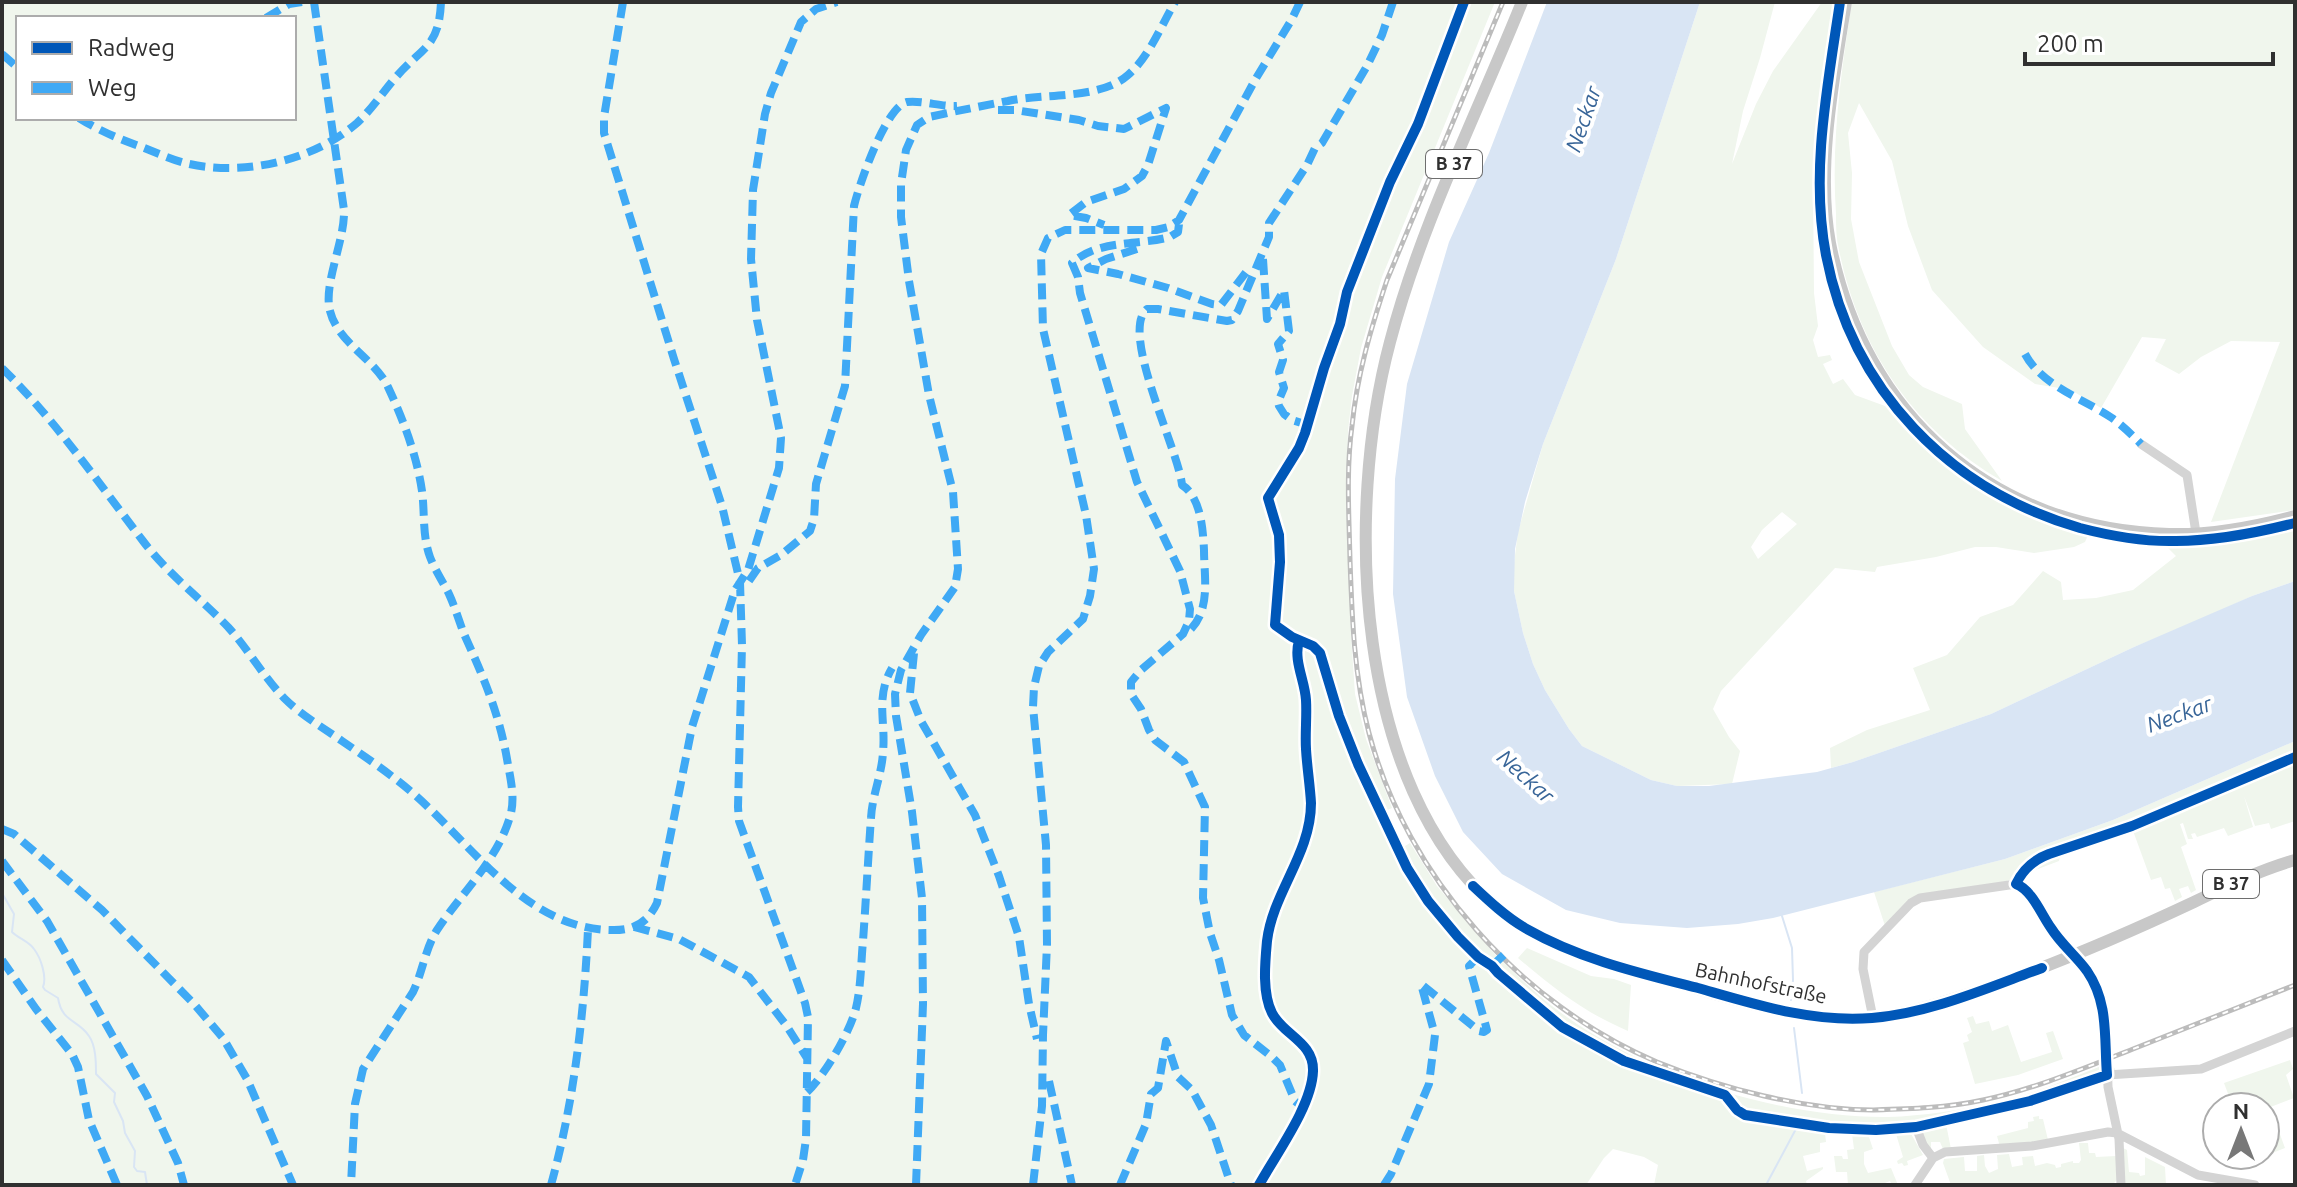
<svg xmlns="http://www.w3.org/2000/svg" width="2297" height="1187" font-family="Ubuntu,sans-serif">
<rect width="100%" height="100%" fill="#fff"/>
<!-- green -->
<path fill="#f0f6ed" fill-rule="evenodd" d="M2 2H1495L1382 277 1361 348 1352 396 1348 431 1346 492 1351 635 1355 694 1366 739 1392 808 1378 814 1404 869 1438 922 1498 978 1508 991 1555 1030 1577 1039 1576 1041 1621 1064 1721 1096 1738 1114 1745 1118 1822 1130 1825 1133 1826 1142 1820 1143V1152L1803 1156 1807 1171 1823 1167V1169L1806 1181 1807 1185H1654L1658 1165 1644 1157 1613 1149 1604 1158 1586 1185H2ZM18 18H294V118H18Z
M1700 2H1775L1760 58 1743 111 1732 164 1756 104 1773 71 1822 2 1836 5 1825 59 1819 140 1813 184 1814 293 1818 326 1813 340 1818 357 1830 355 1832 360 1823 364 1833 384 1843 379 1855 395 1896 410 1926 445 1955 471 1985 492 2017 508 2052 523 2089 533 2085 542 2074 547 2034 553 1996 547H1975L1936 557 1877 567 1875 572 1835 568 1721 691 1713 709 1729 737 1740 751 1732 784 1677 786 1651 780 1582 746 1569 729 1545 690 1533 664 1523 633 1514 591 1513 571 1518 532 1543 444 1616 259ZM1782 512 1797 524 1758 559 1751 547 1762 530Z
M1852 2H2295V510L2211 522 2280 342 2231 341 2201 357 2179 374 2155 361 2166 339 2142 337 2101 408 2071 390 2035 384 1983 347 1932 290 1908 226 1892 161 1859 103 1848 133 1852 173 1851 219 1859 262 1892 346 1909 375 1923 387 1962 404 1965 429 2002 481C1914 430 1859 350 1839 250 1836 238 1836 226 1836 214 1831 143 1841 72 1852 2Z
M2295 526V581L2252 596 2193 623 2134 647 1991 714 1853 762 1831 768 1830 748 1867 730 1930 710 1913 668 1947 655 1980 617 2013 605 2043 571 2061 582 2063 600 2096 598 2133 590 2176 556 2164 544 2229 539Z
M2295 741V821L2271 829 2269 823 2255 826 2244 796 2253 827 2228 836 2224 828 2197 837 2195 833 2191 834 2193 839H2188L2183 823 2180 824 2187 844 2181 847 2196 890 2191 893 2188 886 2179 889 2182 897 2175 901 2170 888 2165 889 2161 877 2151 880 2132 828 2061 852 2059 861 2004 882 1929 894 1885 926 1874 892 2005 859 2113 820Z
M1410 843 1437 886 1498 958 1491 961C1461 953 1413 877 1400 849Z
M1527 948 1591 976 1614 979 1631 985 1628 1031C1582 1011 1556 990 1518 958Z
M1502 961C1518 976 1534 992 1552 1006 1639 1074 1777 1118 1888 1117 1923 1116 1961 1110 1996 1102 2036 1094 2073 1077 2111 1062L2116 1071 2044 1095 1920 1124 1883 1127 1817 1123 1751 1114 1734 1105 1725 1094 1601 1048 1560 1024 1503 975 1497 967Z
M1973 1016 1976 1024 1989 1021 1992 1031 2008 1025 2021 1062 2052 1052 2046 1033 2053 1031 2063 1059 2018 1075 1975 1084 1963 1043 1969 1041 1967 1035 1972 1032 1967 1018Z
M2290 1060 2293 1069 2286 1075 2294 1098 2268 1108 2270 1116 2274 1118 2285 1148 2262 1157 2261 1155H2265V1107H2233L2224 1083Z
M2039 1116V1119H2043L2048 1140 2000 1147 1997 1136 2028 1128V1122L2034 1121 2033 1117Z
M1946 1124 1951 1149H1943L1940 1142H1931V1150L1925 1145 1921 1128Z
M1910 1132 1923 1155 1907 1161 1908 1165 1904 1166 1902 1163 1898 1164 1897 1161 1903 1157 1896 1134Z
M1852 1134H1868L1873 1149 1864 1152V1164L1868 1173 1891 1168 1898 1185H1892L1890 1181 1880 1185H1866L1864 1183 1848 1185 1847 1172H1836L1834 1156H1842L1843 1159H1848L1847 1150 1854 1149Z
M2079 1143H2088L2089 1153H2095L2096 1157 2116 1156 2117 1180 2112 1185H1951L1943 1163 1944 1159 1964 1157 1965 1171H1977V1156L1984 1155 1985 1166 1989 1173 1998 1169 1997 1155 2009 1154 2012 1167 2023 1165 2022 1157 2033 1156 2035 1166 2047 1163 2055 1165 2056 1168 2061 1167V1164L2073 1161V1163H2079L2081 1160Z
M2123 1148 2127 1150 2129 1172 2139 1173 2140 1176 2145 1175V1157L2165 1167 2166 1185H2124Z"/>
<!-- water -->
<path fill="#d9e5f4" d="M1547 2H1700L1616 259 1543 444 1525 502 1515 549 1514 591 1523 633 1533 664 1545 690 1569 729 1582 746 1651 780 1677 786H1709L1817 772 1853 762 1991 714 2134 647 2252 596 2295 581V741L2113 820 2005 859 1773 918 1738 924 1687 928 1620 923 1566 910 1502 874 1463 832 1435 776 1407 697 1393 594 1395 479 1407 384 1449 242 1489 153Z"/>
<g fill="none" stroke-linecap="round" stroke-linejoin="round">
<!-- stream -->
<path stroke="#d9e5f4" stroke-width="2" d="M2 893 14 914 12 932C18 938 30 942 34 949 41 958 47 977 43 987L45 990 58 998C62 1023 78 1019 89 1036 96 1046 96 1063 96 1074L115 1093 114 1102 123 1121 125 1133 135 1151 134 1167 137 1171 145 1172 147 1185
M1782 916 1792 948 1793 980 1791 1000
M1794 1028 1802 1093
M1766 1185 1797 1127"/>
<!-- minor -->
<path stroke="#d4d4d4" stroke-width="9" d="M2141 444 2187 475 2196 533
M1873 1018 1863 969 1864 952 1911 903 1920 898 2016 884 2021 886 2061 943 2086 969 2102 1005 2106 1020 2108 1087 2119 1139 2121 1185
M1791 1122 1829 1128 1876 1130 1916 1127 2030 1101 2107 1075 2201 1069 2295 1031
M1916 1127 1923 1145 1933 1158
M1915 1185 1933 1158 1945 1152 2032 1146 2108 1132 2117 1133 2198 1175 2255 1185"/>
<!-- major -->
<path stroke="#c8c8c8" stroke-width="12" d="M1522 2C1477 114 1421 224 1390 342 1345 511 1353 786 1497 908 1538 943 1594 961 1646 974 1718 994 1802 1026 1878 1017 1917 1012 1954 999 1992 986 2061 962 2128 933 2194 902 2227 886 2260 870 2295 860
M1846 2C1834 77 1816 168 1830 243 1864 416 1992 529 2169 534 2212 535 2254 527 2295 516"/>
<!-- rail casing -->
<g stroke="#bcbcbc" stroke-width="5">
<path id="rail" d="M1503 2 1387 280C1371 328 1357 375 1352 426 1346 470 1349 515 1350 560 1352 618 1354 676 1369 733 1407 877 1521 1004 1657 1062 1721 1088 1804 1110 1873 1110 1909 1109 1947 1108 1983 1100 2035 1089 2084 1068 2133 1049 2187 1028 2241 1006 2295 985"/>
</g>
<!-- rail -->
<use href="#rail" stroke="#fff" stroke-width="2" stroke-dasharray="6" stroke-linecap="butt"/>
<!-- quiet -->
<path stroke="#3fa9f5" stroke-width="8" stroke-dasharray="16 8" stroke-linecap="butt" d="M314 2 344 210C345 241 323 284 330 311 338 343 375 359 388 387 403 419 417 456 422 491 425 513 422 535 430 557 435 570 443 582 449 594 455 607 459 621 464 634 483 676 499 713 507 759 510 777 515 795 511 813 499 859 462 892 437 930 425 949 423 971 413 992L363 1069 355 1104 351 1185
M623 2 604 117V133L674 359 722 506 740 582 742 645 738 807 739 821 805 1003 808 1017 806 1139 803 1160 795 1185
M266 18 289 4 302 2
M2 54 18 68
M998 110H1015L1079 120 1098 126 1124 129 1166 108 1148 165 1142 176 1124 189 1086 202 1069 215 1086 218 1104 225
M79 118C98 130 119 139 139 146 155 152 170 159 185 163 242 177 313 161 357 123 372 109 383 92 396 77 423 46 439 48 441 2
M1179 224 1178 232 1170 237C1137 246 1099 239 1072 263L1078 277 1080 293 1137 482 1180 571 1190 609 1189 621 1183 634 1141 670 1131 682V694L1141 709 1149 730 1155 740 1184 762 1205 807 1203 898 1210 933 1219 960 1232 1015 1244 1035 1272 1057 1280 1065 1295 1101 1302 1107
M1137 249 1106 259 1088 268 1118 274 1168 288 1212 304 1221 305 1250 267
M1263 259 1267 319 1284 290 1289 331 1278 344 1283 360 1279 372 1284 388 1278 402 1279 406 1284 414 1292 420 1308 425
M2025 354C2042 386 2084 399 2112 418 2123 426 2132 435 2141 444
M2 368C55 420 98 482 143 541 167 573 200 598 228 627 248 649 263 676 284 698 301 715 322 727 342 741 367 758 392 775 415 795 473 846 528 931 614 930 635 930 648 922 657 903L692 727 735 590 748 570 779 468 781 438 757 320 751 259 753 190 765 114 771 93 801 22 816 9 837 2
M749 581 758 568 781 555 810 531 814 519 816 484 845 386 854 206C859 185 886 106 907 102 921 100 942 107 957 106
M1191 629C1211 608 1204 576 1204 550 1203 530 1201 497 1182 485 1179 451 1119 332 1147 309H1158L1227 321 1232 320 1238 311 1269 237V223L1307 165 1315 148 1322 143 1367 66 1382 35 1393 2
M914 653 910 693 921 721 975 815 999 876 1019 937 1029 1004 1037 1039
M2 829 14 834 102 910 194 1004 223 1038 247 1079 293 1185
M2 861 47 921 147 1096 178 1163 184 1185
M634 927 679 939 749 977 786 1025 807 1058
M2 960 36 1009 72 1054 78 1067 89 1120 117 1185
M1492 966 1509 950
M1049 1081 1072 1185
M807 1092C825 1075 850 1032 856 1008 861 987 861 962 863 941 866 900 868 859 871 818 872 796 882 774 883 752 886 722 875 697 892 668
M551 1185C574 1102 584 1015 588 929
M916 1185 923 1004 922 898 912 812 896 716 895 694 901 670 921 635 955 587 958 569 953 492 929 395 909 281 901 217V184L906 150 917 125 929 117C956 111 982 106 1008 101 1044 93 1100 100 1128 75 1149 57 1161 26 1175 2
M1033 1185 1042 1106 1043 1035 1047 944 1046 845 1033 707 1034 687 1039 666 1048 652 1083 619 1090 596 1094 569 1086 515 1043 329 1041 254 1048 238 1065 230H1156L1168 227 1179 220 1255 80 1292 19 1300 2
M1120 1185 1146 1124 1151 1094 1158 1088 1166 1041 1178 1077 1192 1090 1211 1125 1231 1185
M1384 1185 1391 1174 1429 1084 1435 1035 1421 984 1479 1031 1484 1032 1487 1030 1469 966 1478 957"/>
<!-- cycleway casing -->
<g stroke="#fff" stroke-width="15">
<path id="cycleway" d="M1464 2 1418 124 1390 182 1347 292 1340 324 1324 368 1305 433 1299 448 1268 498 1279 535 1280 562 1275 625 1292 637 1313 646 1320 653 1339 716 1358 764 1407 868 1428 901 1458 937 1478 957 1492 966 1498 973 1562 1027 1624 1061 1725 1095 1737 1110 1745 1115 1829 1128 1876 1130 1916 1127 2030 1101 2107 1075C2104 1038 2109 1003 2087 971 2076 956 2061 944 2051 928 2041 914 2032 890 2016 884 2023 869 2033 860 2049 854L2132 826 2295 757
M1840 2C1828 84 1810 172 1826 255 1852 390 1949 490 2080 528 2111 536 2144 542 2176 541 2216 541 2256 533 2295 523
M1473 886C1489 901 1506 917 1525 928 1579 959 1639 973 1698 988 1754 1004 1812 1023 1872 1018 1931 1013 1987 988 2042 968
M1259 1185C1276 1154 1312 1106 1313 1071 1314 1042 1283 1035 1272 1013 1262 993 1265 963 1267 941 1273 892 1311 854 1311 803 1310 785 1307 767 1306 749 1305 733 1307 717 1306 700 1305 681 1293 660 1299 641"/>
</g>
<!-- cycleway -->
<use href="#cycleway" stroke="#0057b8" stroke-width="10"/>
</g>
<g text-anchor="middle" stroke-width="8" stroke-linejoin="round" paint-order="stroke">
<!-- shield labels -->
<g fill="#fff" stroke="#6e6e6e" stroke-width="2">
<rect x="1426" y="150" width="56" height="28" rx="6"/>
<rect x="2203" y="870" width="56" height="28" rx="6"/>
</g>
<g font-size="18" font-weight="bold" fill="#303030">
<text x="1454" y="170">B 37</text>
<text x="2231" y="890">B 37</text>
</g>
<!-- street labels -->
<g font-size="20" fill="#303030" stroke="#fff">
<text transform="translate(1761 983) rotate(12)" y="7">Bahnhofstraße</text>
</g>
<!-- water labels -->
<g font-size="22" font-style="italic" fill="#386598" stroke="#fff">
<text transform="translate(1583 119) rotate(-71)" y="8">Neckar</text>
<text transform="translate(2179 714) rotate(-20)" y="8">Neckar</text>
<text transform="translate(1526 776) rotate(42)" y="8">Neckar</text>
</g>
</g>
<!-- border -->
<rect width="2297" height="1187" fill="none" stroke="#303030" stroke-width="8"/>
<!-- legend -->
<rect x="16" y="16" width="280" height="104" fill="#ffffff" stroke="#acacac" stroke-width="2"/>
<rect x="32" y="42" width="40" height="12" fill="#0057b8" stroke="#acacac" stroke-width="2"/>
<text x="88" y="56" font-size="24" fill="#303030">Radweg</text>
<rect x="32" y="82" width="40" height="12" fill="#3fa9f5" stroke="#acacac" stroke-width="2"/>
<text x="88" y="96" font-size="24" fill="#303030">Weg</text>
<!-- north arrow -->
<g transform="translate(2241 1131)"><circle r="38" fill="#ffffff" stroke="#acacac" stroke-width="2"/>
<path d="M0-6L14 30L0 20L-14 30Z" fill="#787878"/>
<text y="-12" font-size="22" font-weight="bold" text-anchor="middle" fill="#303030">N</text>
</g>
<!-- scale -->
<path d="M2025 52v12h248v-12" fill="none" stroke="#303030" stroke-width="4"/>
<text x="2037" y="52" font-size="24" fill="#303030" stroke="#ffffff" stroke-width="6" paint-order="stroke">200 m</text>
</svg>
